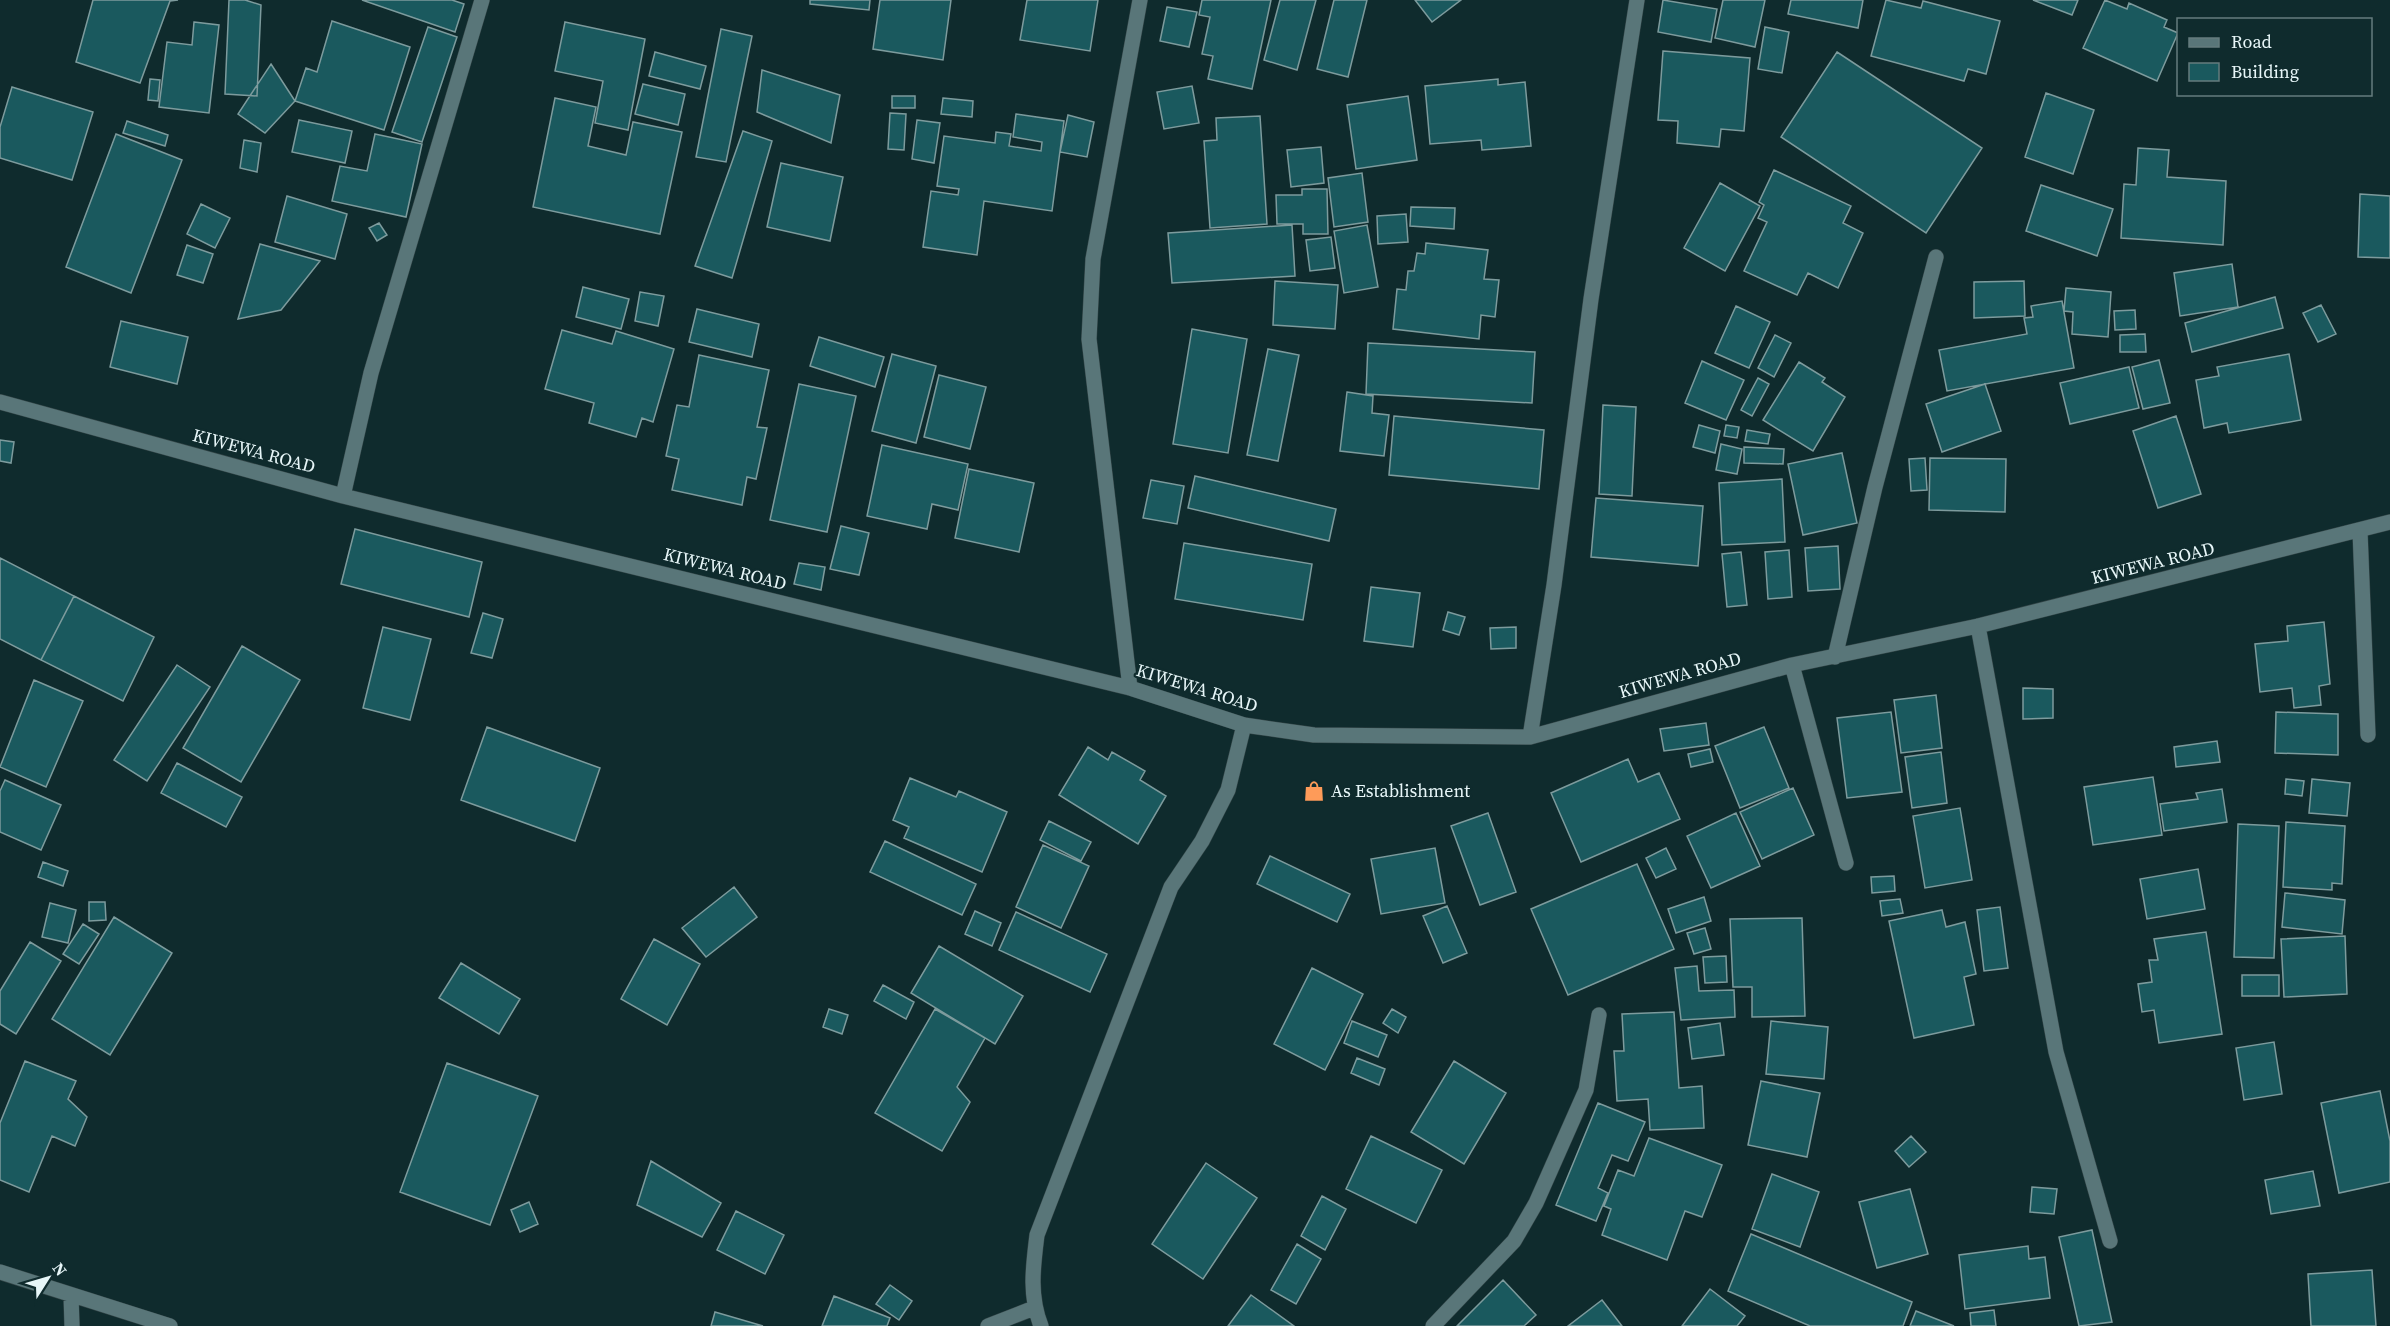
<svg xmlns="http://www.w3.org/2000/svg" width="2390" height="1326" font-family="'Source Serif 4',serif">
<rect width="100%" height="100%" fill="#0f2b2d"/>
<!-- building -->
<path fill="#1a595e" stroke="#7d9b9d" stroke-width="1.5" d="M93 0H178L170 1 140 83 76 62Z
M229 0H245L261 5 257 96 225 94Z
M362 0H452L464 4 455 32Z
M810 0H870L869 10 810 4Z
M880 0H951L943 60 873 49Z
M1027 0H1098L1090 51 1020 40Z
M1202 0H1271L1252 89 1208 79 1213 56 1202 54 1210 17 1199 15Z
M1280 0H1316L1297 70 1264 60Z
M1334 0H1367L1348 77 1317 69Z
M1415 0H1461L1432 22Z
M1663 0 1717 9 1711 42 1658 32Z
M1723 0H1765L1755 47 1715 38Z
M1791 0H1863L1858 28 1788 14Z
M1886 0 1921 8 1923 1 2000 21 1986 74 1968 69 1964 81 1871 56Z
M2033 0H2078L2072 15Z
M2105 0 2127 9 2129 3 2167 20 2164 27 2178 33 2157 81 2083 48Z
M1167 7 1197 12 1189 47 1160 41Z
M332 21 410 47 384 130 295 101 306 68 317 72Z
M194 22 219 25 209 113 159 107 167 42 192 45Z
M565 22 645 39 628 130 595 123 603 81 555 71Z
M428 27 457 37 422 142 392 132Z
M1765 27 1789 32 1782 73 1758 69Z
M721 29 752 36 726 162 696 157Z
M1663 51 1750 58 1744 131 1721 129 1719 147 1677 143 1678 121 1658 120Z
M655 52 706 66 700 89 649 76Z
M1837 52 1982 148 1926 233 1781 137Z
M271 64 295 101 265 133 238 114Z
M762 70 840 95 831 143 757 112Z
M150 79 160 80 158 101 148 100Z
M1498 79V85L1525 82 1531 146 1482 150 1481 140 1430 144 1425 86Z
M643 84 685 94 678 125 635 114Z
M1192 86 1199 123 1164 129 1157 92Z
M12 87 93 112 72 180 0 158V127Z
M2046 93 2094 110 2073 174 2025 157Z
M892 96H915V108H892Z
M1408 96 1417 160 1356 169 1347 105Z
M555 98 596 107 588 146 626 155 633 122 682 132 660 234 533 207Z
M943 98 973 101 972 117 941 114Z
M890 113 906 114 904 150 888 149Z
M1016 114 1064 121 1052 211 984 201 977 255 923 247 931 191 958 195 959 189 937 186 944 136 995 143 996 132 1011 134 1009 146 1041 151 1042 142 1013 137Z
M1068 115 1094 122 1087 157 1060 152Z
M1260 116 1267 224 1210 228 1204 141 1217 140 1216 118Z
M299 120 352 131 345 163 292 152Z
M917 120 940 123 934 163 912 159Z
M127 121 168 135 165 146 123 133Z
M743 131 772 141 732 278 695 266Z
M116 134 182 160 131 293 66 267Z
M375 134 422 144 406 217 332 201 340 166 367 171Z
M244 140 261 143 257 172 240 168Z
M1321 147 1324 183 1291 187 1287 150Z
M2138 148 2169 150 2167 177 2226 181 2223 245 2121 238 2124 184 2136 185Z
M781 163 843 177 830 241 767 227Z
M1774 170 1851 206 1843 223 1863 233 1838 288 1808 273 1797 295 1744 271 1767 222 1758 218 1764 205 1759 202Z
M1362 173 1368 222 1334 227 1328 178Z
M1720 183 1760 206 1725 271 1684 248Z
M2041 185 2113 209 2097 256 2026 231Z
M1302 189H1327L1328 234H1303V224H1277L1276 195H1302Z
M2360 194 2390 196V258L2358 257Z
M287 196 347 214 335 259 275 242Z
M201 204 230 218 215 248 187 234Z
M1411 207 1455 208 1454 229 1410 226Z
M1406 214 1408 242 1378 244 1377 216Z
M379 223 387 235 377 241 369 228Z
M1292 225 1295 276 1172 283 1168 233Z
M1367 225 1378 287 1344 293 1334 231Z
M1331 237 1335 268 1310 271 1306 240Z
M1426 243 1488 250 1484 279 1499 280 1495 317 1481 315 1479 339 1393 329 1397 289 1406 290 1408 271H1414L1417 253 1425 254Z
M260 244 320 261 281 310 238 319Z
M187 245 213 254 203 283 177 275Z
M2232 264 2238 307 2180 316 2174 273Z
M1275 281 1338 285 1335 329 1273 325Z
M2024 281 2025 316 1974 318V282Z
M583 287 629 299 621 329 576 317Z
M2066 288 2111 292 2108 337 2072 334 2073 312 2064 311Z
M640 292 664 296 658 326 635 321Z
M2275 297 2283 328 2192 352 2185 323Z
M2062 301 2074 368 1947 391 1939 350 2027 334 2024 318 2033 317 2031 306Z
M2321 305 2336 334 2318 342 2303 313Z
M1736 306 1770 322 1749 368 1715 353Z
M697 309 759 324 752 357 689 342Z
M2135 310 2136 329 2115 330 2114 311Z
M121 321 188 337 177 384 110 367Z
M1192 329 1247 339 1228 453 1173 444Z
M562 330 612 344 616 331 674 349 653 422 642 418 636 437 589 423 594 403 545 389Z
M2145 334 2146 352H2120V335Z
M1775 335 1791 343 1774 377 1758 368Z
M819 337 884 357 875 387 810 366Z
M1368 343 1535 352 1532 403 1366 394Z
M1268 349 1299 355 1278 461 1247 455Z
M892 354 936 366 916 443 872 431Z
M2289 354 2301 420 2229 433 2227 423 2204 428 2196 380 2219 376 2217 367Z
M699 355 769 370 757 427 767 428 756 479 747 477 742 505 672 490 679 459 666 456 677 405 689 407Z
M2159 360 2170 403 2143 409 2132 367Z
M1702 361 1744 380 1726 420 1685 403Z
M1799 362 1825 378 1822 382 1845 397 1813 451 1763 420Z
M2129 367 2139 408 2070 424 2060 383Z
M939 375 986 387 970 449 924 437Z
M1758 378 1769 384 1752 416 1741 410Z
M799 384 856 396 827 532 770 520Z
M1985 384 2001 431 1942 452 1926 404Z
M1347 392 1373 396 1372 413 1389 415 1384 456 1340 451Z
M1603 405 1636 407 1632 496 1599 494Z
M1394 416 1544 430 1539 489 1389 475Z
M2176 416 2201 494 2158 508 2133 431Z
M1699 425 1720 431 1715 453 1693 447Z
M1726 425 1739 427 1737 438 1724 436Z
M1747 430 1770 434 1768 444 1745 441Z
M0 440 14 442 11 463 0 461Z
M1721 444 1742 449 1737 474 1716 470Z
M882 445 968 464 958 510 932 504 927 529 867 516Z
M1744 447 1784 449 1783 464 1744 463Z
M1842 453 1857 523 1803 535 1788 464Z
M1925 458 1927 490 1911 491 1909 459Z
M1930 458 2006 459 2005 512 1929 510Z
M969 469 1034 483 1019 552 955 538Z
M1195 476 1336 509 1329 541 1188 508Z
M1782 479 1785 542 1722 545 1719 483Z
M1151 480 1184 486 1177 524 1143 518Z
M1596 498 1703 506 1698 566 1591 557Z
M841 526 869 533 859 575 830 569Z
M355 529 482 562 469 617 341 584Z
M1184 543 1312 564 1303 620 1175 599Z
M1838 546 1840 589 1808 591 1805 548Z
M1789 550 1792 597 1768 599 1765 552Z
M1741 552 1747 605 1727 607 1722 554Z
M0 558 74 596 41 660 0 639Z
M799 563 825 567 821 590 794 584Z
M1371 587 1420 593 1413 647 1364 641Z
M74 596 154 637 123 701 41 660Z
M1448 612 1465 617 1459 635 1443 630Z
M483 613 503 619 492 658 471 653Z
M2324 622 2330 684 2319 686 2321 705 2294 708 2292 688 2260 692 2255 644 2288 641 2287 626Z
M383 627 431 639 410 720 363 708Z
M1516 627V648L1491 649 1490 628Z
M242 646 300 680 241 782 183 748Z
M177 665 210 687 147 781 114 760Z
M34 680 83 701 46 787 0 767Z
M2023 688 2053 689V718L2023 719Z
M1936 695 1942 748 1901 753 1894 700Z
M1891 712 1902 792 1847 798 1837 718Z
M2276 712 2338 714V755L2275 753Z
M1706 723 1709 745 1664 751 1660 729Z
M487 727 600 768 575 841 461 800Z
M1764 727 1789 788 1740 808 1715 746Z
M2217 741 2220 762 2176 767 2174 747Z
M1088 747 1108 760 1112 752 1145 771 1140 780 1166 796 1138 844 1059 795Z
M1710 749 1713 762 1691 767 1688 754Z
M1941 752 1947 803 1912 808 1905 757Z
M1628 759 1638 782 1659 773 1680 819 1581 862 1551 793Z
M177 763 242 797 226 827 161 793Z
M2153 777 2162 835 2093 845 2084 787Z
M910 778 956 797 959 791 1007 812 982 872 904 838 909 827 893 820Z
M2286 779 2304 781 2302 796 2285 794Z
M2312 779 2350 783 2347 816 2309 813Z
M5 780 61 805 41 850 0 832V791Z
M1793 788 1814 835 1762 859 1740 812Z
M2222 789 2227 822 2164 831 2160 804 2198 799 2196 793Z
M1960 808 1972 880 1925 888 1913 816Z
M1488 813 1516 892 1480 905 1451 826Z
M1736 813 1760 866 1711 888 1687 836Z
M1049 821 1091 842 1081 861 1040 840Z
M2286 822 2345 826 2342 884 2332 883V890L2283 887Z
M2238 824 2279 826 2274 958 2234 957Z
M885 841 976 884 962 915 870 872Z
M1043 845 1089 866 1061 928 1016 907Z
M1435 848 1445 903 1381 914 1371 859Z
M1666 848 1676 869 1656 878 1646 858Z
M1270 856 1350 894 1337 922 1257 884Z
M43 862 68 871 63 886 38 877Z
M1637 864 1674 949 1568 995 1531 909Z
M2198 869 2205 909 2147 919 2140 879Z
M1894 876 1895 891 1872 893 1871 877Z
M734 887 757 917 706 957 682 928Z
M2285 893 2345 900 2342 934 2282 927Z
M1704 897 1711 921 1676 933 1668 909Z
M1900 899 1903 913 1882 916 1880 901Z
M89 902H105L106 920 89 921Z
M50 903 76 910 68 943 42 937Z
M1447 906 1467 953 1443 963 1423 916Z
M2000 907 2008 968 1984 971 1977 910Z
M1942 910 1946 927 1965 922 1976 974 1964 977 1974 1025 1914 1038 1889 921Z
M975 911 1001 923 992 946 965 934Z
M1016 912 1107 954 1090 992 999 950Z
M114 917 172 953 110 1055 52 1019Z
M1802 918 1805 1016 1752 1017V987H1733L1730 919Z
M83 924 99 934 79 964 63 954Z
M1705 928 1711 949 1694 954 1687 933Z
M2206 932 2222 1034 2159 1043 2154 1010 2142 1012 2138 984 2152 982 2149 960H2158L2154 939Z
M2345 936 2347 994 2284 997 2281 939Z
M654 939 700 964 667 1025 621 999Z
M30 942 61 961 16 1034 0 1024V991Z
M939 946 1023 996 995 1044 911 993Z
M1726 956 1727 982 1705 983 1703 957Z
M461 963 520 999 499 1034 439 998Z
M1697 966 1699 991 1734 990 1735 1017 1681 1020 1675 968Z
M1312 968 1363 994 1325 1070 1274 1044Z
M2242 975H2279V996H2242Z
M883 985 914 1002 906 1019 874 1001Z
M829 1009 848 1015 842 1034 823 1027Z
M935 1009 985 1038 957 1087 970 1102 942 1151 875 1113Z
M1392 1009 1406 1017 1398 1033 1383 1023Z
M1674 1012 1679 1088 1702 1086 1704 1128 1650 1130 1648 1099 1617 1101 1614 1051H1624L1622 1014Z
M1352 1021 1387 1035 1378 1057 1344 1043Z
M1771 1021 1828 1027 1824 1079 1766 1074Z
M1720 1023 1724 1055 1692 1059 1688 1028Z
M2274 1042 2282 1094 2244 1100 2236 1048Z
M1357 1058 1385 1069 1379 1085 1351 1073Z
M25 1061 76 1081 68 1099 87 1117 75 1146 52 1136 29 1192 0 1180V1123Z
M1454 1061 1506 1093 1464 1164 1411 1132Z
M447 1063 538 1096 490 1225 400 1192Z
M1761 1081 1820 1093 1807 1157 1748 1145Z
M2380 1091 2390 1141V1182L2339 1193 2321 1103Z
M1598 1103 1645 1122 1628 1161 1612 1155 1598 1188 1608 1193 1596 1221 1556 1205Z
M1371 1136 1442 1170 1416 1223 1346 1189Z
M1911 1136 1926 1152 1909 1167 1895 1151Z
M1649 1138 1722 1165 1702 1217 1685 1211 1667 1260 1602 1235 1611 1209 1604 1206 1618 1170 1634 1176Z
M651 1161 721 1203 702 1237 637 1205Z
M1206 1163 1257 1198 1203 1279 1152 1244Z
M2313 1171 2320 1206 2271 1214 2265 1180Z
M1772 1174 1819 1192 1800 1247 1752 1229Z
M2032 1187 2057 1189 2054 1214 2030 1212Z
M1910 1189 1928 1254 1877 1268 1859 1202Z
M1322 1196 1346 1209 1325 1250 1301 1236Z
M529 1202 538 1224 520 1232 511 1210Z
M736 1211 784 1235 765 1274 717 1250Z
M2092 1230 2112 1322 2079 1326 2059 1237Z
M1751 1234 1912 1302 1903 1326H1810L1728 1291Z
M1297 1244 1321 1259 1296 1304 1271 1290Z
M2028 1246 2029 1259 2045 1257 2050 1298 1965 1309 1959 1255Z
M2372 1270 2376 1326H2311L2308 1274Z
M1503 1280 1536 1315 1524 1326H1457Z
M890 1285 912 1301 899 1320 876 1304Z
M1710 1289 1745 1316 1737 1326H1682Z
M1251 1295 1294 1326H1228Z
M834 1296 890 1318 887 1326H822Z
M1602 1300 1622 1326H1568Z
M1994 1310 1996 1326H1971L1970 1313Z
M1916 1311 1954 1326H1910Z
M715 1312 763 1326H711Z"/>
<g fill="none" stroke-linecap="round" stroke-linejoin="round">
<!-- minor casing -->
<g stroke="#334547" stroke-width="16">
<path id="minor" d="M0 402 343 496 1130 688 1244 725 1314 735 1530 737 1792 665 1978 626 2390 522
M343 496 371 373 482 0
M2360 531 2368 735
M1978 626 2056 1052 2110 1241
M1835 657 1875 487 1936 257
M1792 665 1846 863
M1130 688 1089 339 1093 259 1140 0
M1530 737 1554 585 1591 299 1637 0
M0 1272 170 1326
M71 1295 72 1326
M988 1326 1034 1308
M1041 1326C1029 1295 1033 1267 1037 1235L1171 887 1202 841 1228 790 1244 725
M1433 1326 1514 1241 1536 1203 1586 1090 1599 1015"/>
</g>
<!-- minor -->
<use href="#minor" stroke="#597679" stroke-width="15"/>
</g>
<!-- icons -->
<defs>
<g id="shop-bare" transform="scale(1.62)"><path d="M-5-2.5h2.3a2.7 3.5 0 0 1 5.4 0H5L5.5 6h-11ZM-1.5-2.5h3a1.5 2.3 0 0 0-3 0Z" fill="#fe9b59" stroke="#0f2b2d" stroke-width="2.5" paint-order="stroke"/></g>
</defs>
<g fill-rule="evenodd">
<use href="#shop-bare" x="1314" y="791"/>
</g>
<g text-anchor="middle" stroke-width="4.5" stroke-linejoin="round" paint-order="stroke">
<!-- street labels -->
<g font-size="18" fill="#e7f6f8" stroke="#0f2b2d">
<text transform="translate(254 451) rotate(15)" y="6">KIWEWA ROAD</text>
<text transform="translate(2153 563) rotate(-14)" y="6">KIWEWA ROAD</text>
<text transform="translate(725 569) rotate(14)" y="6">KIWEWA ROAD</text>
<text transform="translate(1680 675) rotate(-16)" y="6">KIWEWA ROAD</text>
<text transform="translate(1197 688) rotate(17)" y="6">KIWEWA ROAD</text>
</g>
<!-- poi labels -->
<g font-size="18" fill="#e7f6f8" stroke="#0f2b2d" text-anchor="start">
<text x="1331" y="797">As Establishment</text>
</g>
</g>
<!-- legend -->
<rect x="2177" y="18" width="195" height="78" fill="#0f2b2d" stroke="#657c7e" stroke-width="1.5"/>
<rect x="2189" y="38" width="30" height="9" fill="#597679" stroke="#657c7e" stroke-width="1.5"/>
<text x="2231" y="48" font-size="18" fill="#e7f6f8">Road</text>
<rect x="2189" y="63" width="30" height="18" fill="#1a595e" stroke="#657c7e" stroke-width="1.5"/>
<text x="2231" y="78" font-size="18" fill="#e7f6f8">Building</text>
<!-- north arrow -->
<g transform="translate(48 1278) rotate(53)" stroke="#0f2b2d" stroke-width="4.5" paint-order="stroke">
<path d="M0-4.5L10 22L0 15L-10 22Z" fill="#e7f6f8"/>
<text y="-9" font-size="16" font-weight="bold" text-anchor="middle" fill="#e7f6f8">N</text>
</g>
</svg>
